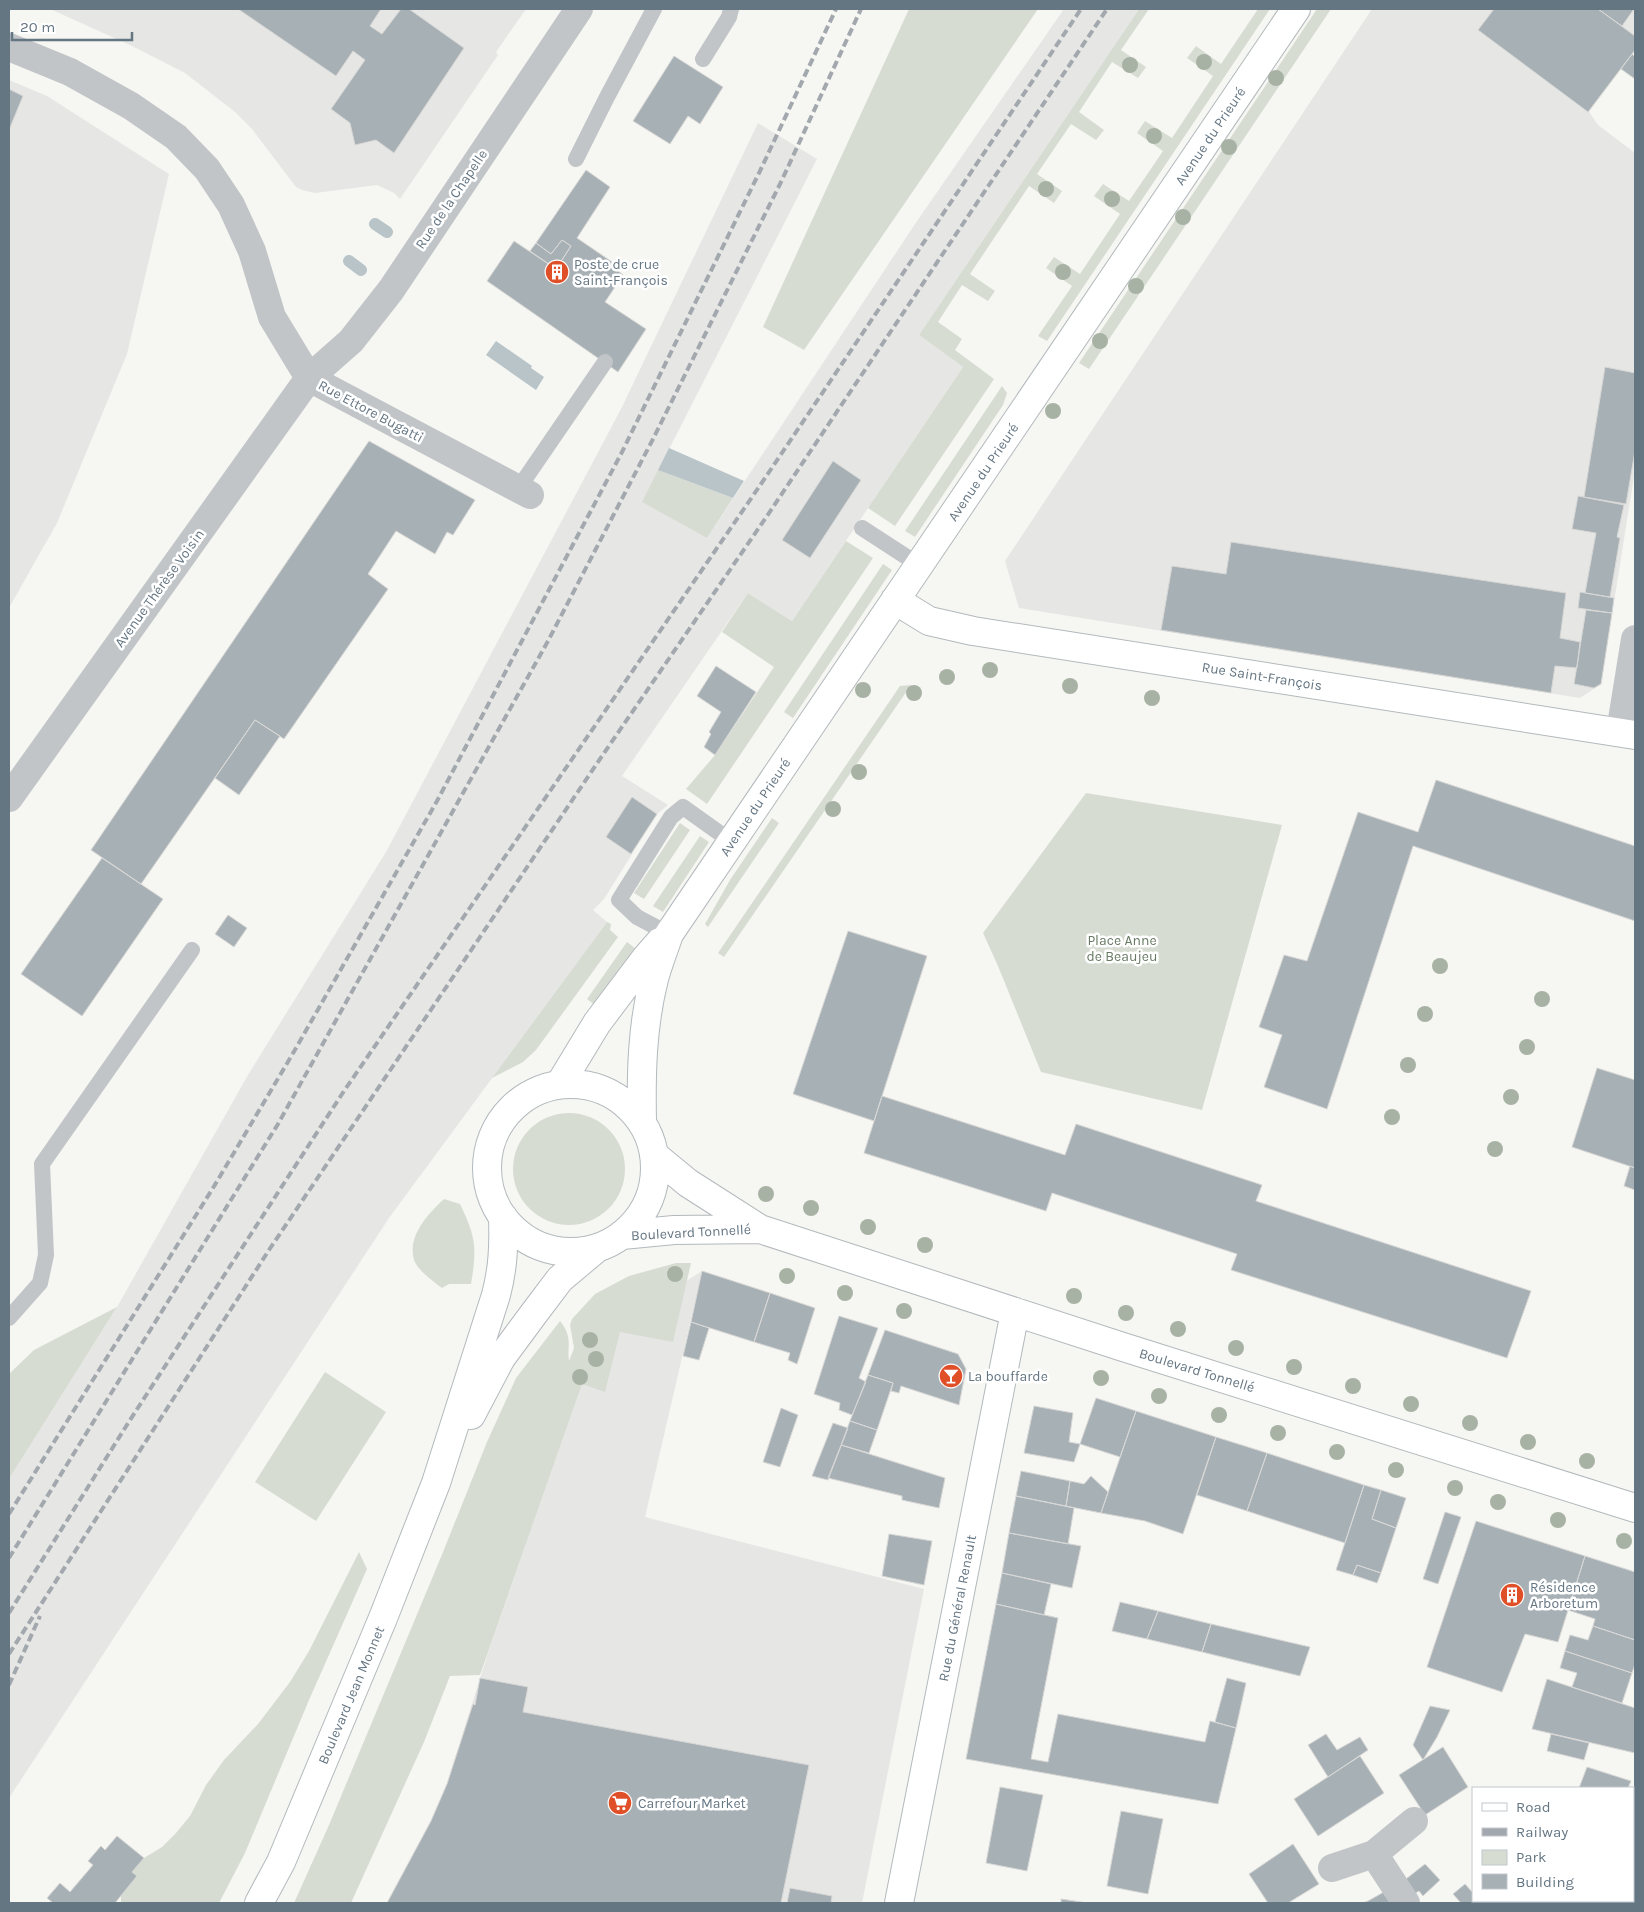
<svg xmlns="http://www.w3.org/2000/svg" width="1644" height="1912" font-family="Karla,sans-serif">
<rect width="100%" height="100%" fill="#f6f6f2"/>
<!-- built -->
<path fill="#e6e7e5" d="M50 9H526L496 52 498 55 400 199 394 193 377 185 315 193 302 190 296 187 252 129 235 112 185 73 130 45Z
M1064 9H1139L919 335 963 367 792 621 748 593 622 776 668 805 657 814 604 899 593 910 607 922 389 1218 9 1798V1479L117 1307 248 1075 386 852 621 409 758 123 817 159 664 459 707 538 917 221Z
M1372 9H1635V50L1589 112 1598 125 1635 153V470L1601 684 1580 698 1019 608 1005 561Z
M9 80 47 96 169 174 127 354 57 523 9 608Z
M702 1271 645 1517 924 1589 862 1903H387L431 1821 447 1784 488 1653 582 1383 605 1333Z"/>
<!-- green -->
<path fill="#d7dcd3" d="M909 9H1038L804 350 763 327Z
M1139 9H1149L1121 50 1146 67 1138 78 1112 62 1079 112 1104 130 1096 140 1071 124 1037 174 1062 191 1054 203 1029 186 970 274 995 291 988 301 962 285 938 322 962 339 955 350 994 379 895 526 868 508 963 367 919 335Z
M1258 9H1270L1047 341 1038 336 1072 286 1046 268 1054 257 1080 274 1120 214 1094 196 1103 184 1129 201 1163 151 1137 133 1145 121 1172 138 1213 76 1187 58 1196 46 1221 64Z
M1317 9H1331L1089 369 1079 363Z
M1002 386 1007 393 1003 405 915 537 905 531Z
M658 470 733 498 707 538 642 502Z
M846 541 873 558 707 804 686 789 715 755 774 667 722 632 748 593 792 621Z
M883 564 892 570 793 718 784 712Z
M911 685 724 957 718 953 900 686Z
M1086 793 1282 825 1202 1110 1041 1072 998 966 983 933Z
M772 818 779 823 708 927 705 924 730 880Z
M680 823 690 830 644 899 634 893Z
M700 836 709 842 663 912 653 906Z
M607 922 611 924 610 930 618 937 536 1050 523 1062 492 1078Z
M627 942 636 949 596 1006 587 999Z
M513 1169a56 56 0 1 1 112 0a56 56 0 1 1-112 0Z
M444 1199 460 1204C476 1237 477 1248 471 1284H449L442 1288C433 1281 418 1271 414 1260 407 1236 428 1214 444 1199Z
M676 1263H691L673 1342 620 1332 605 1392 582 1384 480 1675 450 1676 424 1742 351 1903H294L329 1825 441 1557 487 1442 516 1378 560 1321C573 1337 567 1344 569 1361L574 1348 570 1325 572 1319 595 1294 629 1276Z
M117 1307 9 1479V1374L34 1350Z
M325 1372 386 1412 316 1521 255 1482Z
M359 1552 367 1569 309 1700 245 1853 219 1903H121V1895L137 1876 132 1872 144 1858 162 1847 176 1833 190 1816 206 1785 224 1760 258 1724 290 1682 309 1651Z"/>
<!-- water -->
<path fill="#b8c4c8" d="M496 341 532 366 531 368 544 377 536 390 486 355Z
M669 448 744 481 733 498 658 470Z"/>
<g fill="none" stroke-linecap="round" stroke-linejoin="round">
<!-- stream -->
<path stroke="#b8c4c8" stroke-width="12" d="M375 224 387 232
M349 261 361 270"/>
</g>
<!-- building -->
<path fill="#a7b0b5" stroke="#d7d7d5" d="M238 9H381L370 26 382 34 401 9H409L464 48 394 153 376 140 355 145 350 123 331 109 365 60 353 51 336 76Z
M1494 9H1598L1635 36V50L1588 112 1478 30Z
M1598 9H1634L1622 26Z
M1632 54 1635 57V79L1621 69Z
M674 56 723 87 700 124 688 116 670 144 633 121Z
M9 89 23 96 9 130Z
M586 170 610 187 577 238 615 264 614 267 623 275 605 302 646 329 618 372 487 281 514 241 556 269 571 246 562 240 551 254 536 243Z
M562 240 571 246 556 269 530 251 536 243 551 254Z
M1605 367 1635 373V451L1626 504 1584 497Z
M369 441 475 500 453 535 447 532 435 554 396 531 368 574 388 589 284 739 255 720 141 884 91 850Z
M833 461 861 480 810 558 782 540Z
M1578 496 1624 505 1617 537 1620 538 1610 597 1585 593 1596 533 1572 529Z
M1231 542 1566 593 1560 638 1580 642 1577 668 1555 666 1551 693 1161 630 1172 566 1226 574Z
M1580 592 1614 598 1612 613 1578 608Z
M1586 610 1612 613 1601 684 1594 688 1574 684Z
M716 666 756 692 715 755 704 747 711 734 709 732 721 712 697 696Z
M255 720 280 736 239 795 215 778Z
M1436 780 1635 846V921L1413 846 1327 1109 1264 1087 1282 1035 1259 1027 1284 955 1307 961 1358 812 1418 832Z
M632 797 657 814 631 854 606 837Z
M102 858 163 899 82 1016 21 974Z
M228 915 247 928 234 947 215 934Z
M848 931 927 956 874 1121 793 1094Z
M1597 1068 1635 1080V1168L1572 1147Z
M882 1096 1065 1155 1076 1124 1262 1185 1256 1201 1531 1291 1507 1358 1231 1270 1237 1254 1052 1193 1046 1211 864 1153Z
M1630 1166 1635 1168V1190L1624 1186Z
M702 1271 770 1293 754 1342 691 1322Z
M770 1293 815 1308 797 1364 788 1360 790 1353 754 1342Z
M839 1316 878 1328 859 1378 866 1382 852 1415 839 1410 840 1403 814 1394Z
M691 1322 709 1328 699 1360 683 1356Z
M885 1330 958 1354 966 1369 959 1405 901 1386 899 1393 891 1391 893 1383 868 1375Z
M868 1375 893 1383 877 1430 850 1421Z
M1096 1398 1136 1411 1120 1457 1080 1444Z
M1034 1406 1073 1413 1069 1442 1080 1444 1074 1462 1024 1453Z
M781 1408 798 1415 780 1467 763 1462Z
M1136 1411 1216 1437 1183 1534 1145 1521 1101 1513Z
M850 1421 877 1430 869 1453 841 1445Z
M833 1423 848 1428 828 1480 812 1476Z
M1216 1437 1267 1453 1247 1511 1197 1495Z
M841 1445 945 1478 939 1508 902 1500V1496L828 1478Z
M1267 1453 1364 1485 1345 1543 1247 1511Z
M1021 1471 1070 1481 1066 1506 1016 1496Z
M1091 1476 1108 1492 1101 1513 1066 1506 1070 1481 1084 1484Z
M1364 1485 1381 1490 1372 1519 1396 1528 1381 1573 1357 1565 1353 1575 1336 1570Z
M1381 1490 1406 1498 1396 1528 1372 1519Z
M1016 1496 1074 1508 1068 1544 1009 1533Z
M1445 1512 1461 1517 1438 1584 1423 1579Z
M1476 1521 1585 1556 1558 1642 1525 1634 1502 1692 1427 1667Z
M1009 1533 1081 1546 1072 1588 1002 1573Z
M889 1534 932 1541 924 1585 882 1576Z
M1585 1556 1635 1572V1640L1593 1626 1595 1619 1568 1610Z
M1357 1565 1381 1573 1377 1583 1353 1575Z
M1002 1573 1051 1584 1044 1615 996 1604Z
M1120 1602 1158 1611 1147 1639 1112 1631Z
M996 1604 1058 1618 1031 1759 1048 1762 1058 1714 1205 1742 1210 1721 1236 1728 1218 1804 966 1759Z
M1158 1611 1211 1624 1202 1652 1147 1639Z
M1211 1624 1310 1647 1300 1676 1202 1652Z
M1593 1626 1635 1640V1664L1632 1673 1565 1651 1570 1635 1588 1640Z
M1565 1651 1632 1673 1622 1703 1572 1687 1577 1673 1560 1668Z
M480 1678 528 1687 523 1712 809 1765 781 1903H387L431 1821 447 1784 473 1704 475 1705Z
M1227 1678 1246 1683 1236 1728 1215 1722Z
M1547 1679 1635 1708V1753L1532 1729Z
M1430 1706 1450 1710 1437 1737 1423 1760 1413 1745Z
M1326 1734 1337 1750 1360 1737 1368 1750 1328 1777 1308 1745Z
M1551 1734 1589 1743 1584 1760 1547 1751Z
M1443 1747 1468 1787 1425 1815 1399 1775Z
M1360 1756 1384 1793 1318 1836 1294 1799Z
M1587 1767 1631 1781 1628 1788H1579Z
M1000 1787 1043 1795 1027 1871 986 1863Z
M1121 1811 1163 1819 1148 1894 1107 1886Z
M117 1836 144 1858 132 1872 137 1876 115 1903H53L47 1898 60 1883 70 1892 93 1865 88 1861 101 1846 105 1850Z
M1293 1844 1319 1884 1288 1903H1268L1249 1874Z
M1425 1864 1440 1880 1423 1896 1419 1891 1410 1896 1401 1883Z
M1465 1884 1473 1893V1901H1480L1482 1903H1461L1453 1894Z
M790 1888 832 1896 831 1903H787Z
M1391 1888 1401 1903H1363L1368 1901Z
M1061 1899 1088 1903H1061Z
M1543 1901H1574L1572 1903H1547Z"/>
<g fill="none" stroke-linecap="round" stroke-linejoin="round">
<!-- secondary casing -->
<g stroke="#b3b9bd" stroke-width="30">
<path id="secondary" d="M895 600 929 621 973 631 1635 735
M487 1168a84 84 0 1 1 168 0a84 84 0 1 1-168 0Z
M560 1084 597 1023 646 958 660 942
M642 1122C641 1074 642 1026 654 979 658 964 664 949 669 934L1296 9
M654 1155 688 1183 760 1229 1123 1347 1635 1508
M622 1235 674 1230 760 1229
M471 1415 501 1358 535 1312 560 1279 597 1248
M259 1903 281 1862 383 1618 436 1483 496 1295C503 1268 504 1246 503 1217
M899 1903 1015 1312"/>
</g>
<!-- lane -->
<path stroke="#c1c5c8" stroke-width="16" d="M703 59 729 17 731 9
M576 159 607 97 654 9
M518 489 605 362
M862 528 919 565
M669 934 637 917 619 900 671 817 683 807 732 842
M9 1318 40 1283 46 1255 42 1164 192 950"/>
<!-- street -->
<path stroke="#c1c5c8" stroke-width="28" d="M9 47 70 72 131 106 176 137 207 169 231 205 252 251 272 317 309 378 530 495
M1620 732 1635 639
M9 798 309 378 351 341 391 290 579 9
M1633 1849 1635 1844
M1374 1854 1406 1903
M1332 1868 1374 1854 1414 1821
M1607 1903 1608 1901"/>
<!-- secondary -->
<use href="#secondary" stroke="#fff" stroke-width="28"/>
<!-- rail -->
<path stroke="#a2a8ad" stroke-width="4" stroke-dasharray="8 4" stroke-linecap="butt" d="M9 1514 213 1188 292 1055 437 801 621 454 760 171 836 9
M9 1558 278 1124 548 641 653 439 781 182 861 9
M9 1613 130 1420 344 1091 761 484 1081 9
M9 1654 269 1250 602 756 767 516 1107 9
M9 1685 40 1616"/>
</g>
<!-- trees -->
<g fill="#a8b2a4">
<circle cx="1204" cy="62" r="8"/>
<circle cx="1130" cy="65" r="8"/>
<circle cx="1276" cy="78" r="8"/>
<circle cx="1154" cy="136" r="8"/>
<circle cx="1229" cy="147" r="8"/>
<circle cx="1046" cy="189" r="8"/>
<circle cx="1112" cy="199" r="8"/>
<circle cx="1183" cy="217" r="8"/>
<circle cx="1063" cy="272" r="8"/>
<circle cx="1136" cy="286" r="8"/>
<circle cx="1100" cy="341" r="8"/>
<circle cx="1053" cy="411" r="8"/>
<circle cx="990" cy="670" r="8"/>
<circle cx="947" cy="677" r="8"/>
<circle cx="1070" cy="686" r="8"/>
<circle cx="863" cy="690" r="8"/>
<circle cx="914" cy="693" r="8"/>
<circle cx="1152" cy="698" r="8"/>
<circle cx="859" cy="772" r="8"/>
<circle cx="833" cy="809" r="8"/>
<circle cx="1440" cy="966" r="8"/>
<circle cx="1542" cy="999" r="8"/>
<circle cx="1425" cy="1014" r="8"/>
<circle cx="1527" cy="1047" r="8"/>
<circle cx="1408" cy="1065" r="8"/>
<circle cx="1511" cy="1097" r="8"/>
<circle cx="1392" cy="1117" r="8"/>
<circle cx="1495" cy="1149" r="8"/>
<circle cx="766" cy="1194" r="8"/>
<circle cx="811" cy="1208" r="8"/>
<circle cx="868" cy="1227" r="8"/>
<circle cx="925" cy="1245" r="8"/>
<circle cx="675" cy="1274" r="8"/>
<circle cx="787" cy="1276" r="8"/>
<circle cx="845" cy="1293" r="8"/>
<circle cx="1074" cy="1296" r="8"/>
<circle cx="904" cy="1311" r="8"/>
<circle cx="1126" cy="1313" r="8"/>
<circle cx="1178" cy="1329" r="8"/>
<circle cx="590" cy="1340" r="8"/>
<circle cx="1236" cy="1348" r="8"/>
<circle cx="596" cy="1359" r="8"/>
<circle cx="1294" cy="1367" r="8"/>
<circle cx="580" cy="1377" r="8"/>
<circle cx="1101" cy="1378" r="8"/>
<circle cx="1353" cy="1386" r="8"/>
<circle cx="1159" cy="1396" r="8"/>
<circle cx="1411" cy="1404" r="8"/>
<circle cx="1219" cy="1415" r="8"/>
<circle cx="1470" cy="1423" r="8"/>
<circle cx="1278" cy="1433" r="8"/>
<circle cx="1528" cy="1442" r="8"/>
<circle cx="1337" cy="1452" r="8"/>
<circle cx="1587" cy="1461" r="8"/>
<circle cx="1396" cy="1470" r="8"/>
<circle cx="1455" cy="1488" r="8"/>
<circle cx="1498" cy="1502" r="8"/>
<circle cx="1558" cy="1520" r="8"/>
<circle cx="1624" cy="1541" r="8"/>
</g>
<!-- icons -->
<defs>
<g id="building-disc" transform="scale(1.25)"><circle r="9.5" fill="#e05028" stroke="#fff"/><path d="M-4-6H4V6H1V3H-1V6H-4ZM-2.5-4.3h1.7v1.8h-1.7ZM.8-4.3h1.7v1.8H.8ZM-2.5-1h1.7V.8h-1.7ZM.8-1h1.7V.8H.8Z" fill="#fff"/></g>
<g id="bar-disc" transform="scale(1.25)"><circle r="9.5" fill="#e05028" stroke="#fff"/><path d="M-6-5H6L.8 .8V4.5H3.5V6h-7V4.5H-.8V.8Z" fill="#fff"/></g>
<g id="supermarket-disc" transform="scale(1.25)"><circle r="9.5" fill="#e05028" stroke="#fff"/><path d="M-6-5.5h2.5l.6 2H6L4.5 2H-2.5L-4.4-4H-6ZM-1.5 3.2a1.3 1.3 0 1 0 .1 0ZM3 3.2a1.3 1.3 0 1 0 .1 0Z" fill="#fff"/></g>
</defs>
<g fill-rule="evenodd">
<use href="#building-disc" x="557" y="272"/>
<use href="#bar-disc" x="951" y="1376"/>
<use href="#building-disc" x="1512" y="1595"/>
<use href="#supermarket-disc" x="620" y="1803"/>
</g>
<g text-anchor="middle" stroke-width="5" stroke-linejoin="round" paint-order="stroke">
<!-- street labels -->
<g font-size="14" fill="#657683" stroke="#fff">
<text transform="translate(1210 136) rotate(-56)" y="5">Avenue du Prieuré</text>
<text transform="translate(451 199) rotate(-56)" y="5">Rue de la Chapelle</text>
<text transform="translate(371 411) rotate(28)" y="5">Rue Ettore Bugatti</text>
<text transform="translate(983 472) rotate(-56)" y="5">Avenue du Prieuré</text>
<text transform="translate(159 588) rotate(-54)" y="5">Avenue Thérèse Voisin</text>
<text transform="translate(1262 676) rotate(9)" y="5">Rue Saint-François</text>
<text transform="translate(755 807) rotate(-56)" y="5">Avenue du Prieuré</text>
<text transform="translate(691 1232) rotate(-3)" y="5">Boulevard Tonnellé</text>
<text transform="translate(1197 1370) rotate(17)" y="5">Boulevard Tonnellé</text>
<text transform="translate(957 1608) rotate(-79)" y="5">Rue du Général Renault</text>
<text transform="translate(351 1695) rotate(-67)" y="5">Boulevard Jean Monnet</text>
</g>
<!-- poi labels -->
<g font-size="14" fill="#657683" stroke="#fff" text-anchor="start">
<text x="574" y="269">Poste de crue<tspan x="574" dy="16">Saint-François</tspan></text>
<text x="968" y="1381">La bouffarde</text>
<text x="1530" y="1592">Résidence<tspan x="1530" dy="16">Arboretum</tspan></text>
<text x="638" y="1808">Carrefour Market</text>
</g>
<!-- park labels -->
<g font-size="14" fill="#687a64" stroke="#fff">
<text x="1122" y="945">Place Anne<tspan x="1122" dy="16">de Beaujeu</tspan></text>
</g>
</g>
<!-- border -->
<rect width="1644" height="1912" fill="none" stroke="#657683" stroke-width="20"/>
<!-- legend -->
<rect x="1472" y="1787" width="162" height="115" fill="#ffffff" stroke="#c1c8cd"/>
<rect x="1482" y="1803" width="25" height="8" fill="#ffffff" stroke="#c1c8cd"/>
<text x="1516" y="1812" font-size="15" fill="#657683">Road</text>
<rect x="1482" y="1828" width="25" height="8" fill="#a2a8ad" stroke="#c1c8cd"/>
<text x="1516" y="1837" font-size="15" fill="#657683">Railway</text>
<rect x="1482" y="1850" width="25" height="15" fill="#d7dcd3" stroke="#c1c8cd"/>
<text x="1516" y="1862" font-size="15" fill="#657683">Park</text>
<rect x="1482" y="1874" width="25" height="15" fill="#a7b0b5" stroke="#c1c8cd"/>
<text x="1516" y="1887" font-size="15" fill="#657683">Building</text>
<!-- scale -->
<path d="M12 32v8h120v-8" fill="none" stroke="#657683" stroke-width="2.5"/>
<text x="20" y="32" font-size="15" fill="#657683" stroke="#ffffff" stroke-width="4" paint-order="stroke">20 m</text>
</svg>
